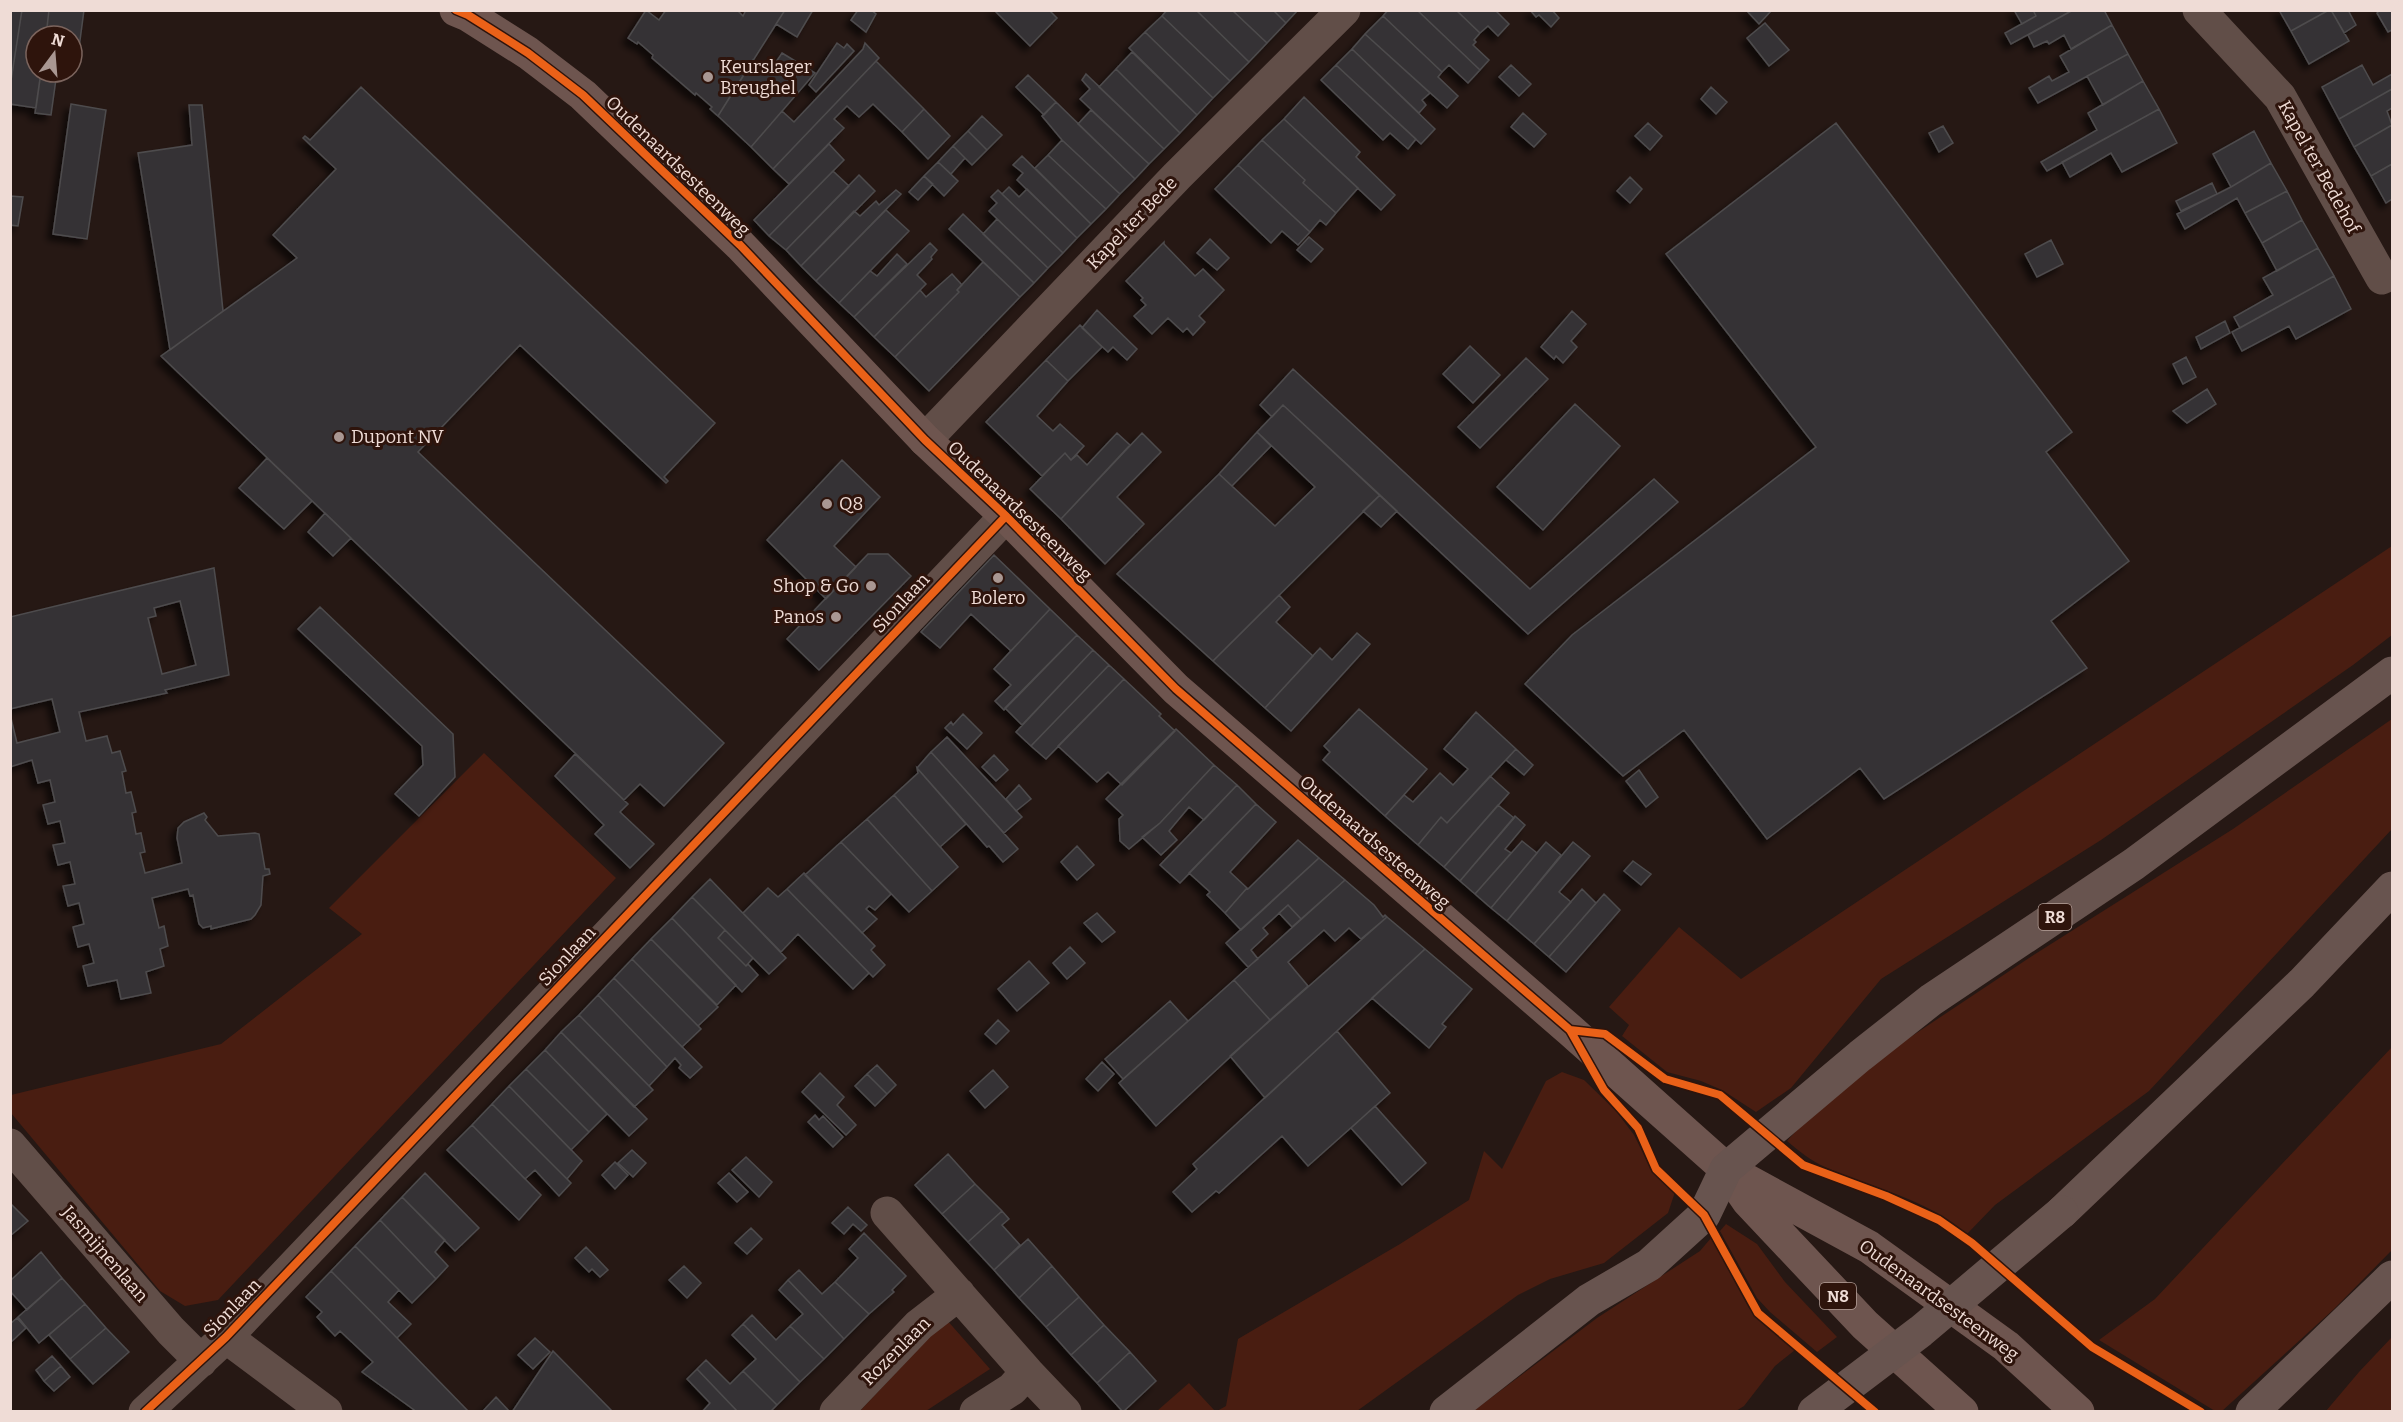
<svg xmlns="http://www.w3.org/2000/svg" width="2403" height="1422" font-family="Bitter,serif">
<defs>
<filter id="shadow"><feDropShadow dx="-5.5" dy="5.5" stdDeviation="3" flood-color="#0009"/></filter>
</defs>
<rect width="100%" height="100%" fill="#261814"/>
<!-- green -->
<path fill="#491d11" d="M2392 546V635L2353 665 2101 840 1881 979 1791 1088 1756 1112 1722 1090 1701 1081 1667 1072 1622 1036 1629 1025 1609 1007 1679 927 1741 979Z
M2392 719V829L2149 1091 1995 1205 1967 1234C1928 1199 1872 1188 1825 1167 1811 1161 1799 1151 1787 1141L1825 1099 1870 1064 2029 958 2233 829Z
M484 753 616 878 218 1300 185 1306 160 1291 11 1113V1095L221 1044 362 934 329 908Z
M2392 1047V1250L2334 1309 2222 1411H2215L2099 1340 2155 1299Z
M1562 1072 1584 1080 1616 1111 1634 1135 1648 1163 1675 1192 1668 1213 1604 1263 1550 1279 1518 1295 1357 1411H1217L1226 1406 1238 1339 1400 1244 1469 1200 1484 1151 1502 1169 1546 1081Z
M1726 1224 1757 1244 1785 1282 1837 1337 1817 1352 1770 1312 1757 1298 1720 1231Z
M1711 1238 1749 1308 1795 1350 1775 1366 1744 1406 1736 1411 1472 1412 1597 1318 1700 1251Z
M946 1319 990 1369 926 1411 859 1412Z
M2392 1337V1411H2326L2359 1372Z
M1189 1383 1215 1411H1157Z"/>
<!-- building -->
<path fill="#363334" stroke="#4e4c4e" stroke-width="1.5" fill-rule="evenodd" filter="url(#shadow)" d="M10 10H22L10 87Z
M22 10H49L46 36H36V72H41L36 108 10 104V87Z
M49 10H84L79 48 72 47V36H46Z
M646 10 659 20 666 10H737L743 16 746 10H785L718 116 710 109 712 107 696 93 695 95 652 58 653 55 638 42 637 44 628 38Z
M785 10H813L797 37 776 24Z
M858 10H871L876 14 866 32 851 20Z
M994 10H1049L1057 18 1030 46Z
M1167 10H1196L1249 62 1230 81 1162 16Z
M1196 10H1232L1267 43 1249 62Z
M1232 10H1273L1286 23 1267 43Z
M1273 10H1298L1286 23Z
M1388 10H1417L1480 70 1468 83 1449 65 1442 72 1383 16Z
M1417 10H1456L1480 33 1474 40 1476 42 1473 45 1489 60 1480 70Z
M1456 10H1495L1509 24 1498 36 1488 26 1480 33Z
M1530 10H1552L1559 18 1551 27 1539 15 1536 17Z
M1746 10H1772L1759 24Z
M2014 10H2033L2036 16 2022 24Z
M2033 10H2073L2011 44 2005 33 2036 16Z
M2073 10H2104L2112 25 2071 49 2064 35 2049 44 2047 41 2034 47 2028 35Z
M2279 10H2329L2291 31Z
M2329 10H2331L2349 41 2309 64 2291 31Z
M2331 10H2348L2356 25 2344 33Z
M2380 10H2392V30L2388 32 2377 13Z
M1162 16 1230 81 1213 98 1145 32Z
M1383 16 1442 72 1438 77 1458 96 1447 108 1365 34Z
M1765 23 1789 50 1769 66 1747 38Z
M2112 25 2128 54 2038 103 2029 88 2049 76 2052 81 2069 72 2060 56Z
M1145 32 1213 98 1197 115 1129 48Z
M1365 34 1430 93 1422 100 1426 105 1419 113 1352 49Z
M837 43 844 48 847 44 854 51 816 92 809 85Z
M865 43 879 58 773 169 751 147 782 111 794 122 863 49Z
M1352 49 1435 129 1421 144 1336 65Z
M1132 52 1197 115 1180 133 1116 69Z
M782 53 815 73 751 147 718 116 753 60 768 74Z
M2128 54 2143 81 2103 105 2087 76Z
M876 61 924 109 902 132 873 104 859 117 847 106 834 119 844 128 789 184 773 169Z
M1336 65 1416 139 1408 149 1390 133 1383 140 1321 80Z
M1511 65 1531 84 1519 96 1499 77Z
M2362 65 2373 85 2392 74V89L2339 119 2322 87Z
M1116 69 1180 133 1164 149 1099 87Z
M41 72H57L51 115 35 113Z
M1086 74 1164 149 1149 164 1080 99 1090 89 1082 80Z
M1028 75 1056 102 1044 115 1016 87Z
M2143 81 2159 109 2047 171 2041 162 2097 130 2088 113Z
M361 87 715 423 664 477 668 481 666 483 520 345 418 452 724 743 664 806 640 784 624 800 161 356 297 258 273 235 336 169 303 138 305 136 310 140Z
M1711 87 1727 102 1716 114 1701 99Z
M2392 89V108L2387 111 2392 125 2354 147 2339 119Z
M1304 97 1360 152 1356 157 1395 195 1381 210 1284 119Z
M1056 102 1135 179 1120 194 1062 140 1042 116Z
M71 104 106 110 87 239 53 234Z
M189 105H202L223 311 170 350 138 153 192 145Z
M924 109 950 136 928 159 902 132Z
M2159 109 2177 143 2122 172 2111 153 2070 177 2062 162Z
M1091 110 1149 164 1135 179 1078 124Z
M1523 113 1546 134 1534 147 1511 127Z
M982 116 1002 135 987 150 968 131Z
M1284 119 1358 188 1336 213 1303 183 1305 180 1262 140Z
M1648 123 1662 136 1650 150 1635 136Z
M1836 123 2072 432 2046 452 2129 561 2051 621 2087 668 1884 799 1860 768 1767 839 1684 730 1623 776 1525 684 1572 635 1816 447 1666 254Z
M2392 125V164L2371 176 2354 147Z
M1943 126 1953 143 1939 152 1929 133Z
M968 131 987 150 972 165 953 146Z
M2254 131 2271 163 2231 187 2213 154Z
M1062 140 1120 194 1106 209 1048 155Z
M1262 140 1305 180 1303 183 1336 213 1326 225 1320 220 1310 232 1238 165Z
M829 144 844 160 769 236 754 220Z
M953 146 965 158 951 174 938 162Z
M1048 155 1106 209 1091 224 1035 168Z
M1022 156 1091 224 1077 238 1017 180 1023 173 1013 165Z
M938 162 958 181 944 196 924 176Z
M2271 163 2287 191 2245 213 2237 198 2185 229 2177 214 2231 187Z
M2392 164V199L2386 203 2371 176Z
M1238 165 1310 232 1298 245 1282 231 1271 243 1215 189Z
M833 171 849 186 786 250 769 236Z
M859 175 875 191 801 266 786 250Z
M924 176 933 184 918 200 909 192Z
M1630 177 1642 189 1630 203 1617 191Z
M2212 183 2217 194 2181 211 2176 201Z
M1009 187 1019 197 1027 189 1077 238 1063 253 1002 194Z
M896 190 901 194 816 281 801 266 854 211 860 216 876 201 879 205Z
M998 190 1063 253 1048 268 989 211 997 203 991 197Z
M2287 191 2302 220 2262 243 2245 213Z
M10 196 23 197 18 226 10 225Z
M886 210 909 231 839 303 816 281Z
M963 214 1034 283 1020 297 949 229Z
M997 219 1048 268 1034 283 983 234Z
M2302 220 2318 248 2277 271 2262 243Z
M1309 237 1323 249 1311 262 1297 250Z
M1210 239 1229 258 1217 270 1197 253Z
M2051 240 2063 264 2037 277 2025 254Z
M1164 242V244L1195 276 1203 269 1224 290 1199 316 1205 322 1193 335 1187 328 1183 332 1168 318 1152 334 1134 316 1146 305 1141 300 1143 298 1126 281Z
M930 243 937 250 931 257 932 259 917 275 926 284 874 337 854 317Z
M2318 248 2334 276 2240 328 2234 317 2273 295 2263 278Z
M897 254 907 264 854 317 839 303 870 271 877 276Z
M983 262 1020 297 929 391 895 357 959 292 957 290Z
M952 274 962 285 957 290 959 292 895 357 874 337 920 290 926 297Z
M2334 276 2351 309 2296 339 2289 326 2242 351 2232 332Z
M1097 310 1137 349 1127 360 1113 347 1108 352 1082 328Z
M1572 311 1586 324 1571 341 1577 347 1563 363 1556 356 1554 359 1541 347Z
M2225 321 2230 333 2201 349 2196 337Z
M1080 325 1102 347 1068 381 1046 360Z
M1470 346 1500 375 1473 403 1443 374Z
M2186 357 2196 377 2183 384 2173 364Z
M1526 358 1548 379 1480 448 1458 427Z
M1046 360 1068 381 1037 416 1053 431 1060 424 1084 446 1071 460 1065 453 1042 476 986 422Z
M1293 369 1530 589 1654 479 1678 502 1528 634 1283 405 1272 417 1260 405Z
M2207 389 2216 404 2187 423 2173 411Z
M1575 404 1620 446 1543 530 1497 487Z
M1283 405 1380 495 1213 661 1117 574 1219 474 1275 526 1315 487 1257 432Z
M1257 432 1271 446 1232 486 1219 474Z
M1117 433 1130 445 1061 519 1030 489 1065 453 1071 460 1077 455 1087 465Z
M1142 433 1161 452 1117 497 1144 524 1105 564 1061 519Z
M267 458 312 501 284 529 239 488Z
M842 460 880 497 834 546 856 567 826 599 767 540Z
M1380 495 1397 511 1381 527 1363 511Z
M325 513 351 538 333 556 308 532Z
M868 554H888L911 576 819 670 787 639Z
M994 555 1050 609 1011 651 971 614 940 648 921 632Z
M214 568 229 675 165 690 167 693 79 712 86 741 107 736 112 753 120 751 126 771 122 772 126 793 131 792 136 812 132 813 136 834 141 833 145 852 140 853 145 873 182 863 177 838 178 828 184 822 204 813 207 817 205 820 218 836 255 833 259 834 265 869H269L270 874 263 876 261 905 255 915 251 919 211 929V926L203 928 199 924 193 895 190 896 188 889 152 898 159 928 164 926 168 946 160 949 164 966 146 972 151 993 121 999 117 980 88 986 83 966 94 963 89 944 78 947 73 927 84 924 79 903 68 906 63 886 75 884 70 862 58 865 53 845 65 843 60 821 48 824 43 805 55 802 50 780 38 783 32 760 10 767V714L17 743 60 732 52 699 10 709V617ZM180 601 196 665 162 674 148 618 156 616 154 608Z
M1279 595 1290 607 1276 622 1313 656 1265 708 1213 661Z
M320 607 453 734 455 777 419 816 395 794 423 765 422 746 298 629Z
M1050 609 1077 635 1004 710 995 701 1011 685 994 669Z
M1357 633 1370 644 1291 731 1265 708 1320 648 1332 660Z
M1077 635 1093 650 1022 725 1005 708Z
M1093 650 1109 665 1031 746 1016 732Z
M1109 665 1124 679 1046 759 1031 746Z
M1124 679 1161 714 1159 716 1175 731 1122 785 1108 772 1097 782 1058 746Z
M1359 709 1427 769 1385 816 1323 760 1330 752 1324 746Z
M1476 712 1516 749 1447 823 1441 817 1418 845 1385 816 1404 795 1413 802 1440 773 1453 785 1468 769 1444 749Z
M963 714 982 733 967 749 945 728 951 722 953 725Z
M1176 729 1214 765 1160 823 1129 849 1120 841 1119 819 1123 815 1106 799Z
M947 737 1022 817 1004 833 931 752Z
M1516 749 1533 765 1524 775 1506 760Z
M931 752 1018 849 1003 862 989 846 987 847 917 768Z
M575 754 628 804 620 812 654 844 630 868 595 834 604 825 555 776Z
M994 755 1008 770 996 781 982 767Z
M1214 765 1237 785 1204 820 1189 807 1169 831 1177 840 1161 855 1142 837 1160 823Z
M917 768 966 824 940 847 894 795 918 773Z
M1639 770 1658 797 1646 807 1626 781Z
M1490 776 1509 793 1444 867 1418 845 1441 817 1447 823Z
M1019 785 1031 799 1016 811 1006 799Z
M1237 785 1256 804 1180 883 1160 865Z
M894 795 958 867 932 891 867 819Z
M1256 804 1276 822 1230 872 1247 888 1225 913 1207 895 1210 892 1189 873Z
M1498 805 1514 818 1460 881 1444 867Z
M1515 816 1525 825 1505 849 1511 853 1475 894 1460 881Z
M867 819 932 891 909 912 841 842Z
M1298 840 1319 858 1241 930 1225 913 1247 888 1248 889Z
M1522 841 1537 853 1491 908 1475 894Z
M841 842 891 894 875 910 869 906 866 909 877 919 862 933 805 875Z
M1546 842 1561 855 1507 921 1491 908Z
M1573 842 1590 856 1559 892 1571 902 1534 944 1507 921Z
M1077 846 1094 865 1077 880 1061 862Z
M1319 858 1345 880 1301 919 1288 905 1263 928 1268 934 1251 950 1258 959 1248 967 1226 943Z
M1633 861 1651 874 1641 885 1624 871Z
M804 873 875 946 871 950 885 965 873 977 787 889Z
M710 879 786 958 769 974 692 897Z
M1345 880 1374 905 1383 917 1385 915 1387 917 1361 939 1349 928 1335 941 1324 930 1288 962 1308 986 1270 1020 1234 980Z
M768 888 778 897 787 889 869 973 853 989 798 934 781 952 743 913Z
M1582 889 1596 903 1549 957 1534 944Z
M1604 894 1620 910 1566 972 1549 957Z
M692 897 725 930 718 938 746 966 748 964 758 975 742 992 672 918Z
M1288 905 1301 919 1292 927 1279 913Z
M1097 913 1115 932 1102 942 1084 923Z
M1387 917 1425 949 1265 1098 1230 1056Z
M672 918 736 985 717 1005 651 939Z
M725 930 753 958 746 966 718 938Z
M651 939 718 1007 698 1026 632 959Z
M1070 947 1085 963 1067 979 1053 963Z
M1425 949 1472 989 1442 1024 1446 1027 1429 1048 1372 998Z
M632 959 701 1029 682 1047 614 978Z
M1029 961 1049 983 1017 1011 998 989Z
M614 978 702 1067 690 1078 679 1068 681 1065 675 1058 667 1067 598 995Z
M1234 980 1270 1020 1156 1126 1119 1083Z
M598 995 667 1067 649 1086 579 1015Z
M1170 1001 1188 1021 1123 1079 1105 1059Z
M579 1015 653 1090 634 1107 561 1032Z
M998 1020 1009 1031 996 1044 985 1034Z
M1337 1031 1390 1093 1308 1166 1282 1136 1219 1193 1216 1191 1192 1212 1173 1192 1197 1169 1193 1164Z
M561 1032 647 1119 629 1136 545 1050Z
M545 1050 607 1114 589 1132 526 1069Z
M1102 1062 1114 1074 1098 1091 1086 1079Z
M877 1065 896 1085 887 1094 867 1074Z
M526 1069 589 1132 571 1150 509 1086Z
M993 1070 1008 1087 985 1108 970 1091Z
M820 1073 844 1097 837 1105 856 1125 846 1135 802 1092Z
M867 1074 887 1094 875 1106 855 1086Z
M509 1086 582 1161 567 1179 492 1104Z
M492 1104 571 1183 559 1196 535 1170 525 1179 472 1125Z
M1375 1106 1426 1163 1402 1185 1351 1128Z
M815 1115 819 1120 823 1116 843 1137 833 1147 808 1122Z
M472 1125 541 1195 519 1220 447 1150Z
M632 1150 646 1163 633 1177 618 1163Z
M948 1154 975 1184 942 1214 915 1185Z
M746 1157 772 1182 759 1197 732 1170Z
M615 1162 628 1175 615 1189 602 1175Z
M425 1173 479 1228 455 1251 402 1197Z
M729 1173 748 1192 737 1202 718 1183Z
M975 1184 1002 1211 968 1242 942 1214Z
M402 1197 445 1240 435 1252 448 1266 436 1279 380 1220Z
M10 1203 28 1221 10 1236Z
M848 1207 867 1225 861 1231 853 1224 844 1234 832 1223Z
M1002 1211 1009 1219 1002 1225 1020 1245 994 1270 968 1242Z
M380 1220 436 1279 412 1303 355 1246Z
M751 1228 762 1239 747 1254 735 1243Z
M864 1233 906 1276 892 1290 894 1292 869 1314 835 1282 858 1258 849 1249Z
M1028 1239 1052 1266 1019 1298 994 1270Z
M355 1246 399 1290 388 1302 411 1324 397 1338 331 1271Z
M586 1247 608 1270 600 1277 592 1269 589 1272 575 1258Z
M41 1252 62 1278 27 1310 10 1291V1281Z
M684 1266 701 1283 687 1298 669 1280Z
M1052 1266 1079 1297 1046 1327 1019 1298Z
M799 1270 822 1294 835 1282 869 1314 844 1339 788 1280Z
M331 1271 397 1338 469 1412H417L362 1372 373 1362 340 1331 335 1336 317 1317 322 1312 306 1297Z
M62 1278 85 1304 39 1343 18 1317Z
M788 1280 844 1339 824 1359 790 1326 803 1314 779 1290Z
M1079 1297 1104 1325 1071 1355 1046 1327Z
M85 1304 106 1328 70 1359 49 1335Z
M752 1315 776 1340 790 1326 824 1359 800 1382 743 1324Z
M17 1318 26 1328 10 1343V1324Z
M743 1324 800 1382 777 1405 743 1371 756 1359 732 1335Z
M1104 1325 1130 1352 1097 1383 1071 1355Z
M106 1328 129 1352 93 1384 70 1359Z
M535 1338 550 1352 533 1369 518 1355Z
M553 1351 612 1411 512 1412Z
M1130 1352 1156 1381 1123 1412 1097 1383Z
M52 1356 61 1366 44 1381 36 1370Z
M706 1360 730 1384 743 1371 777 1405 770 1412H738L697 1369Z
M61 1366 70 1377 54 1391 44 1381Z
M697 1369 738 1412H702L710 1403 687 1379Z
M496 1397 510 1412H482Z"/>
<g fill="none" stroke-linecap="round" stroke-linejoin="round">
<!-- street -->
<path stroke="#614e48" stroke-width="33" d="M2199 10 2280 97 2382 278
M925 440 1177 176 1344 10
M10 1145 171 1331 201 1361
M887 1213 1027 1372
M226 1337 326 1412
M145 1412 226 1337 1006 516
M836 1412 919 1325 959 1294
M976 1412 1012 1389 1027 1372 1065 1412"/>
<!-- primary -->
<path stroke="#6e554f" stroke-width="33" d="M456 10 468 15 528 53 583 95 740 245 925 440 1006 516 1176 689 1570 1030 1726 1169 1748 1201 1865 1325 1962 1412
M1735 1174 1869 1247 2006 1346 2078 1412"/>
<!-- highway -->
<path stroke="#68544f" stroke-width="33" d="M2062 1212 2302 983 2392 888
M1446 1412 1589 1300 1649 1265 1704 1215 1726 1169 1860 1056 1931 1000 2134 864 2392 673
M2252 1412 2392 1277"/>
<!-- highway-bridge -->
<path stroke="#68544f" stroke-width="33" d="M1814 1412 1921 1331 2062 1212"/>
<!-- cycleway casing -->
<g stroke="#2e140c" stroke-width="11">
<path id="cycleway" d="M456 10 468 15 528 53 583 95 740 245 925 440 1006 516 1176 689 1570 1030 1604 1090 1638 1128 1656 1169 1704 1215 1758 1313 1875 1412
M1570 1030 1605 1034 1665 1079 1720 1095 1803 1165 1886 1196 1939 1220 1972 1243 2092 1347 2201 1412
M145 1412 226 1337 1006 516"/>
</g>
<!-- cycleway -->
<use href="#cycleway" stroke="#ea6118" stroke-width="8"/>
</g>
<!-- markers -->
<g fill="#a99792" stroke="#2e140c" stroke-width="2">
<circle cx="708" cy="77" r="6"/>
<circle cx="339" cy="437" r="6"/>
<circle cx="827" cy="504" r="6"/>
<circle cx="998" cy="578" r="6"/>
<circle cx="871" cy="586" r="6"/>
<circle cx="836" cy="617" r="6"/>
</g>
<g text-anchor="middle" stroke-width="6" stroke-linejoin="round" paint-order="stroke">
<!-- shield labels -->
<g fill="#2e140c" stroke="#b5a099" stroke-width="1.5">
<rect x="2038.5" y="904" width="33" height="26" rx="4.5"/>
<rect x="1820" y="1283" width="36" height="26" rx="4.5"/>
</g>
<g font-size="16" font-weight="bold" fill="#efdcd6">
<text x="2055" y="923">R8</text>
<text x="1838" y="1302">N8</text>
</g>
<!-- poi labels -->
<g font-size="18" fill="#efdcd6" stroke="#2e140c" text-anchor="start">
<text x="720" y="73">Keurslager<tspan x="720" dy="21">Breughel</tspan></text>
<text x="351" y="443">Dupont NV</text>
<text x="839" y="510">Q8</text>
<text x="859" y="592" text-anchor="end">Shop &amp; Go</text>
<text x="998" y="604" text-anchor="middle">Bolero</text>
<text x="824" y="623" text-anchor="end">Panos</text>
</g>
<!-- street labels -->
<g font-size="18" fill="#efdcd6" stroke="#2e140c">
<text transform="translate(678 166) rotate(44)" y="6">Oudenaardsesteenweg</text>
<text transform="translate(2319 167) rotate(61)" y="6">Kapel ter Bedehof</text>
<text transform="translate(1132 223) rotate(-46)" y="6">Kapel ter Bede</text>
<text transform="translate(1020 511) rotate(44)" y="6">Oudenaardsesteenweg</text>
<text transform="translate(901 603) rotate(-47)" y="6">Sionlaan</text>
<text transform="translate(1375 842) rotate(41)" y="6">Oudenaardsesteenweg</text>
<text transform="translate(567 956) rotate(-47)" y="6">Sionlaan</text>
<text transform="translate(105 1254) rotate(49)" y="6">Jasmijnenlaan</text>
<text transform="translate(1939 1300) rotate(36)" y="6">Oudenaardsesteenweg</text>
<text transform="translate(232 1308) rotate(-46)" y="6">Sionlaan</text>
<text transform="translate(896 1351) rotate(-45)" y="6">Rozenlaan</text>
</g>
</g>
<!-- border -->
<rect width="2403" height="1422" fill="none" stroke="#efdcd6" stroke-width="24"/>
<!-- north arrow -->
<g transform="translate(54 54) rotate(16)"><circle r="28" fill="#2e140c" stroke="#7b645d" stroke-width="1.5"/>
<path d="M0-4.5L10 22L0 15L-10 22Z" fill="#a99792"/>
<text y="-9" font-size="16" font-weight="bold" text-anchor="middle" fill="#efdcd6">N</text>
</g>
</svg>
